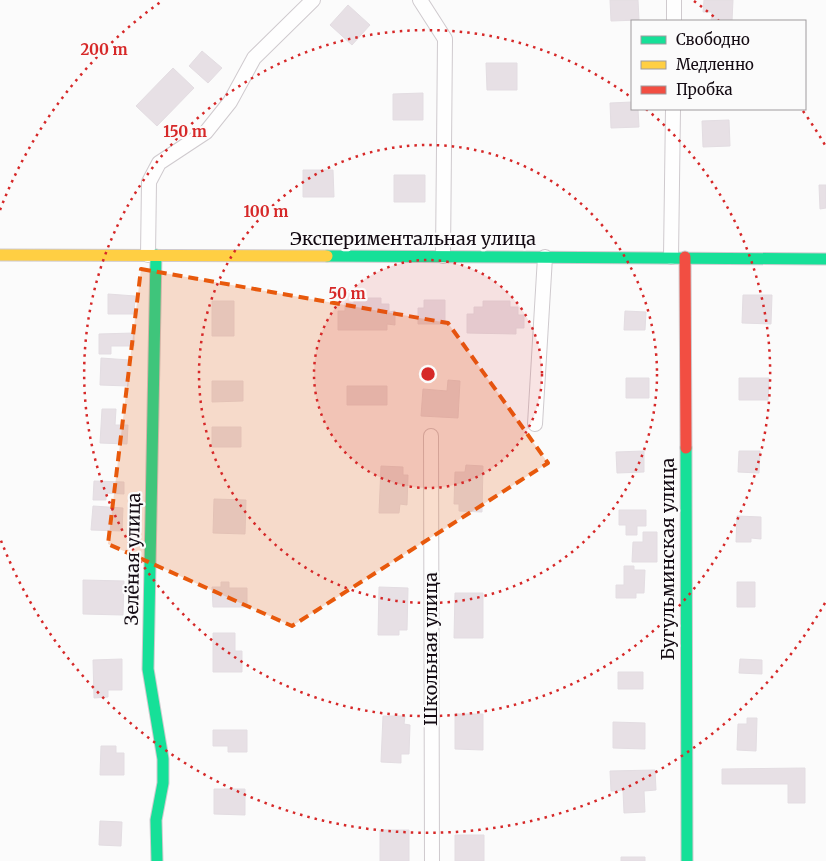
<svg xmlns="http://www.w3.org/2000/svg" width="826" height="861" font-family="Merriweather,serif">
<rect width="100%" height="100%" fill="#fbfbfb"/>
<!-- building -->
<path fill="#e7e0e5" stroke="#e3dde2" d="M610 0H638L639 20 611 21Z
M704 0H733L732 21H711L712 12H703Z
M348 5 370 25 352 45 330 25Z
M202 51 222 68 208 83 189 66Z
M486 63H517V90H487Z
M173 68 194 88 157 126 136 106Z
M423 93V120H393V94Z
M632 102V109H638L639 127 611 128 610 103Z
M729 120 730 146 703 147 702 121Z
M303 170H333L334 197H303Z
M394 175H425V202H394Z
M819 185H826V208L820 209Z
M108 294 135 296 134 314H108Z
M743 295H772L771 324 742 323Z
M354 298H381V304H389V312L395 311V325L387 324V330H338V311H345V303H354Z
M424 300H445V324H418V308H424Z
M212 301H234V336H212Z
M483 301H510V307H518V315H524V328H516V334L467 333V314H474V307H483Z
M625 311 646 312 645 330H624Z
M134 333V346H111V354H99V334Z
M101 358 129 360 128 386 100 385Z
M626 378H649V398H626Z
M739 378H769L768 400H739Z
M448 380 460 381 458 418 421 416 423 389 447 391Z
M212 381H243V401L212 402Z
M347 386H387V405H347Z
M102 409H116L115 425H128L127 444 100 443Z
M212 427H241V447H212Z
M644 451V472L617 473 616 452Z
M739 451H760L759 473 738 472Z
M466 465 483 466 482 512 459 511V504H454L455 472H465Z
M381 466 403 467V475H408L407 505 400 504 399 513H379Z
M94 481 124 482V494L106 493V500H93Z
M214 499 246 500 245 534 213 533Z
M93 506 123 508 122 531 91 530Z
M619 510H646V526H637V535H626V525H619Z
M737 516 761 517V539L751 538V542H736Z
M643 532H657V562H632L633 542H643Z
M624 566H634V570H645L644 593H636V598H616V585H624Z
M83 580 124 581 123 615 83 614Z
M221 582H229V588H247V607H213L212 587H221Z
M737 582H755V607H737Z
M379 587 408 588 407 630H399V635H378Z
M455 593H483V638H454Z
M213 633H235V651H242V672H213Z
M122 659V690H108V697L94 698 93 660Z
M740 659 762 660V674L739 673Z
M618 672H643V689H618Z
M455 714H483V750L455 749Z
M383 716H405L404 724 410 725 409 754H401V763L381 762Z
M747 718H757L756 751 737 750 738 724H747Z
M613 722 645 723V749L613 748Z
M213 730H247V752H228V746H213Z
M101 746H116V753H124V775H100Z
M805 768V803H788V784H722V769Z
M655 770 656 790 644 791 645 812 624 813 623 790 611 791 610 771Z
M214 789H245V815L214 814Z
M100 821 122 822 121 846 99 845Z
M380 830H409V861H380Z
M455 835H484V861H455Z
M621 857H645V861H621Z"/>
<g fill="none" stroke-linecap="round" stroke-linejoin="round">
<!-- street casing -->
<g stroke="#cfcace" stroke-width="16">
<path id="street" d="M420 0 445 39 443 256
M674 21V0
M148 255 149 182 159 163 206 132 230 102 254 58 313 0
M671 257 673 109
M535 424 545 257
M431 436 432 861"/>
</g>
<!-- fast casing -->
<g stroke="#cfcace" stroke-width="13">
<path id="fast" d="M156 255 148 669 163 759V783L156 820 157 861
M327 256 826 259
M686 448 687 861"/>
</g>
<!-- slow casing -->
<g stroke="#cfcace" stroke-width="13">
<path id="slow" d="M0 255 327 256"/>
</g>
<!-- jam casing -->
<g stroke="#cfcace" stroke-width="13">
<path id="jam" d="M685 257 686 448"/>
</g>
<!-- street -->
<use href="#street" stroke="#fefefe" stroke-width="14"/>
<!-- fast -->
<use href="#fast" stroke="#16e098" stroke-width="11"/>
<!-- slow -->
<use href="#slow" stroke="#ffcf43" stroke-width="11"/>
<!-- jam -->
<use href="#jam" stroke="#f24e42" stroke-width="11"/>
</g>
<!-- marked area -->
<path fill="#e8590c" fill-opacity="0.2" stroke="#e8590c" stroke-width="4" stroke-dasharray="10 6" stroke-linejoin="round" d="M141 269 448 323 548 463 292 626 108 544Z"/>
<!-- distance rings -->
<circle cx="428" cy="374" r="114" fill="#d62828" fill-opacity=".12"/>
<g fill="none" stroke="#d62828" stroke-width="2.5" stroke-dasharray="2.5 5">
<circle cx="428" cy="374" r="114"/>
<circle cx="428" cy="374" r="229"/>
<path d="M646 109A343 343 0 1 1 632 98"/>
<path d="M825 603A458 458 0 0 1 0 538M0 210A458 458 0 0 1 162 1M694 1A458 458 0 0 1 719 21M803 111A458 458 0 0 1 825 145"/>
</g>
<g text-anchor="middle" stroke-width="4.5" stroke-linejoin="round" paint-order="stroke">
<!-- street labels -->
<g font-size="18" fill="#140b13" stroke="#fbfbfb">
<text x="413" y="245">Экспериментальная улица</text>
<text transform="translate(133 559) rotate(-89)" y="6">Зелёная улица</text>
<text transform="translate(668 559) rotate(-90)" y="6">Бугульминская улица</text>
<text transform="translate(431 649) rotate(-90)" y="6">Школьная улица</text>
</g>
</g>
<circle cx="428" cy="374" r="8" fill="#d62828" stroke="#fbfbfb" stroke-width="2.5"/>
<g font-size="15" text-anchor="middle" font-weight="bold" fill="#d62828" stroke="#fbfbfb" stroke-width="4.5" stroke-linejoin="round" paint-order="stroke">
<text x="104" y="55">200 m</text>
<text x="185" y="137">150 m</text>
<text x="266" y="217">100 m</text>
<text x="347" y="299">50 m</text>
</g>
<!-- legend -->
<rect x="631" y="20" width="175" height="90" fill="#fbfbfb" stroke="#9f9b9e"/>
<rect x="641" y="36" width="25" height="8" fill="#16e098" stroke="#9f9b9e"/>
<text x="676" y="45" font-size="15" fill="#140b13">Свободно</text>
<rect x="641" y="61" width="25" height="8" fill="#ffcf43" stroke="#9f9b9e"/>
<text x="676" y="70" font-size="15" fill="#140b13">Медленно</text>
<rect x="641" y="86" width="25" height="8" fill="#f24e42" stroke="#9f9b9e"/>
<text x="676" y="95" font-size="15" fill="#140b13">Пробка</text>
</svg>
